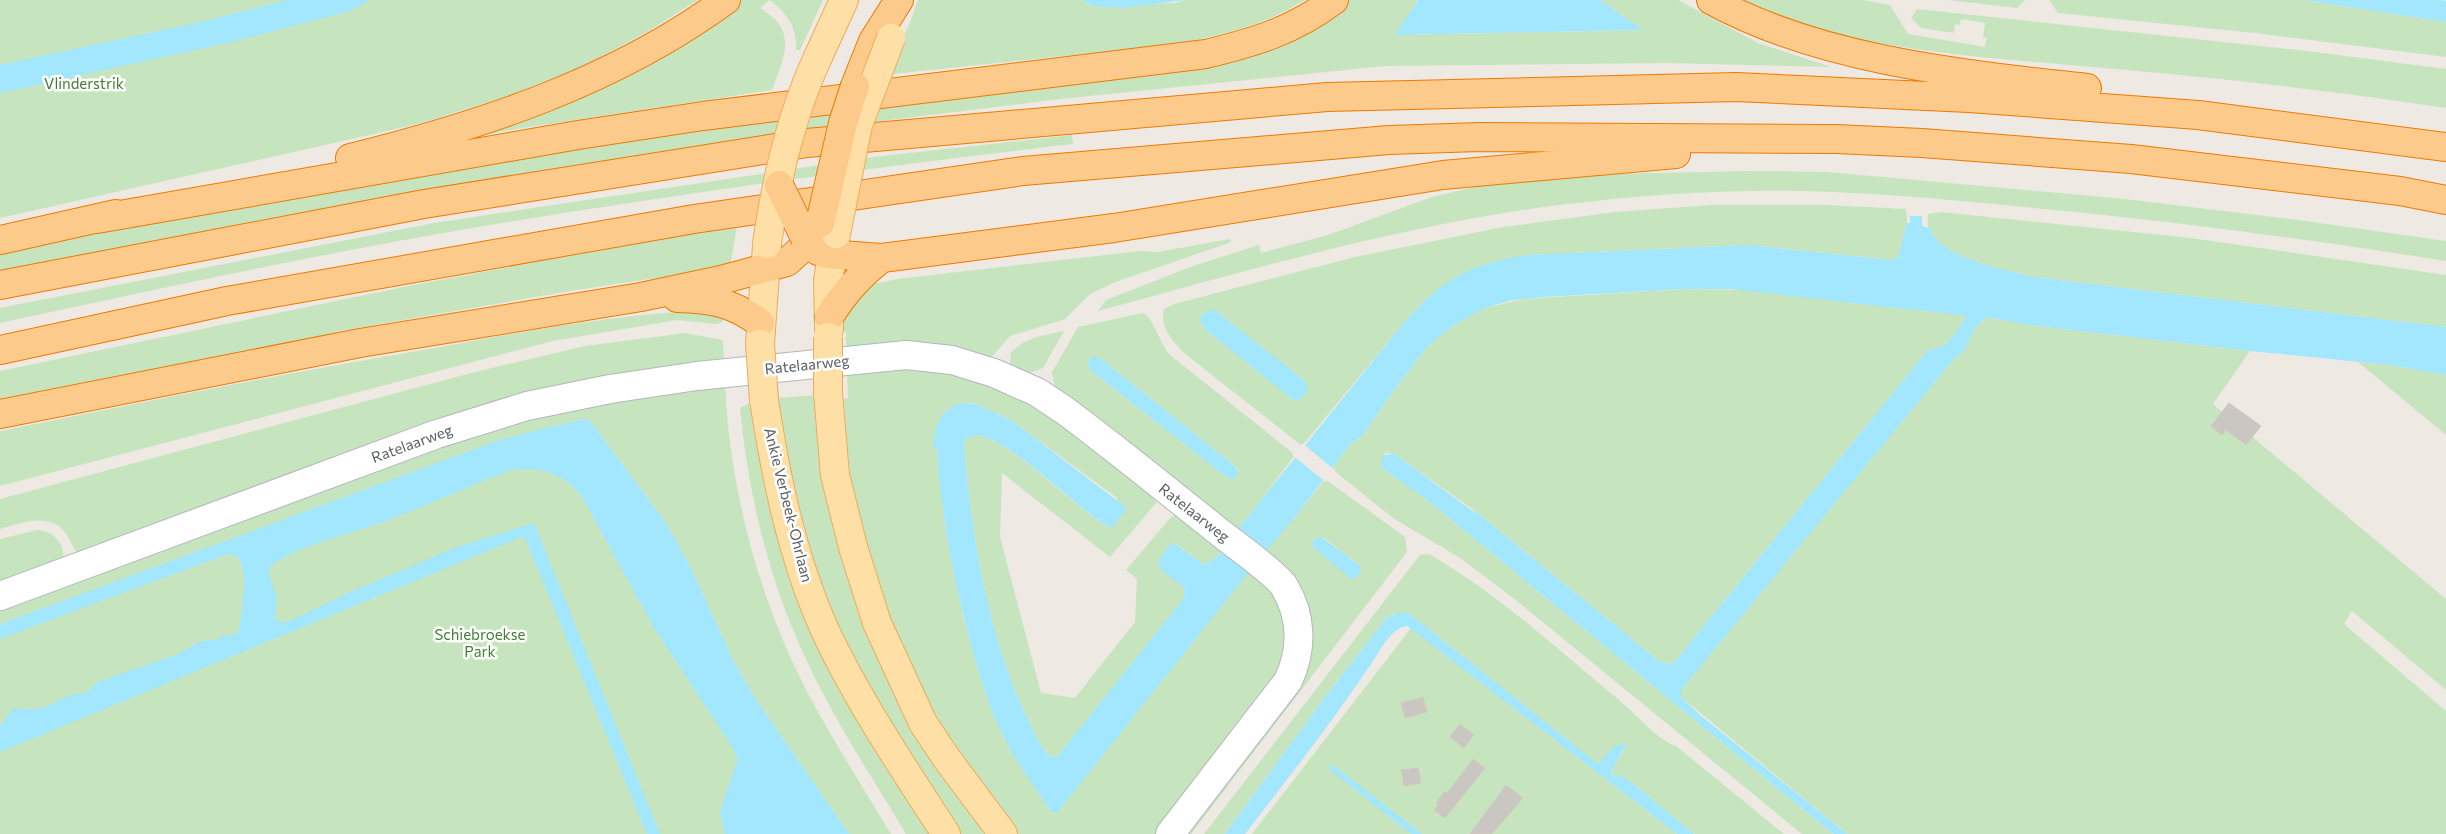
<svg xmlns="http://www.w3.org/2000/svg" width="2446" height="834" font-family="Commissioner,sans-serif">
<rect width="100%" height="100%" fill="#eee9e3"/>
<!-- green -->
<path fill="#c6e5bf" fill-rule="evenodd" d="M0 0H698L650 30 590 63 512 95 418 124 0 218Z
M737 0H823L800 50H796C797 27 788 15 770 0L760 8C766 13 774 17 778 23 794 42 779 70 772 90L517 129 457 140Z
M918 0H1082L1093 6 1174 3 1186 0H1305C1262 27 1216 37 1167 45L884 75 909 25Z
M1345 0H1418L1396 35 1642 30 1600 0H1678L1758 43 1831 67 1666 63 1385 66 1060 99 776 134 526 173 260 220 0 273V252L140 223 592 141 1130 74Z
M1741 0H1862L1890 5 1908 34 1985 47 1987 38 1983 37 1985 23 1961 19 1960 25 1955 24 1954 33 1921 28 1911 18 1917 9 2307 51 2446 69V108C2329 90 2210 77 2092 67 1971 56 1854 52 1741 0Z
M1948 0H2025L2017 8Z
M2049 0H2304L2446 22V57L2255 33 2058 13Z
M1072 135 1073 144C872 167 671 195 472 228 314 255 157 289 0 323V308L434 223 873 157Z
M1752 171 1828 172 2125 199 2306 221 2446 241V261C2313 240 2179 222 2045 209 1974 202 1904 195 1833 192 1742 188 1650 194 1559 205 1403 225 1250 270 1098 311L1106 300 1193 266 1259 245 1261 253 1328 235 1432 197 1479 186 1607 174Z
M1712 205H1826L1906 209 1907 223 1898 257 1892 260 1748 245 1529 255 1401 326 1302 446 1184 353C1173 342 1159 326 1164 309L1174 304 1355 257 1503 227 1614 212Z
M1941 212 2191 238 2446 275V327L2034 277C2007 271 1936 257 1928 226 1927 223 1928 218 1928 214Z
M737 225 730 267 576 290 340 331 240 358 0 406V371L413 285Z
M1230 239 1231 242 1113 283 1090 294 1065 319 1010 336 990 359 846 349V332H842L849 301 873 284 898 279 1140 251 1158 252Z
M1684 289 1749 290 1968 316 1950 340 1943 346 1927 351 1676 660 1670 664 1660 662 1475 511 1393 453H1385L1383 468 1426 499 1833 834H1802L1517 601 1460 558 1393 518 1332 469 1349 446 1362 436 1394 390 1429 345 1441 334 1469 315 1485 308 1523 299Z
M709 310 726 317 722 322 716 324 677 320 553 341 0 486V431C143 402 286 373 429 349 522 332 615 314 709 310Z
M1143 313C1153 317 1160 344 1170 355L1295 455 1238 530 1056 393 1052 372 1078 327ZM1100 358 1236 467 1238 470 1229 479 1226 477 1089 369 1088 366Z
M1987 317 2030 325 2250 351 2213 404 2446 599V690L2352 611 2344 624 2446 711V834H1847L1681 697V690L1689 678 1953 360 1963 351 1974 329Z
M1064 331 1043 368 1024 375 1010 364 1011 353C1024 337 1045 335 1064 331Z
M685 333 723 340 724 362 675 367 79 554C73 549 71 541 66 534 50 511 22 523 0 529V499L475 372 585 346Z
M2358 362 2390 365 2446 375V435Z
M928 365 1024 394 1158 495 1156 503 1110 557 1002 473 1000 537 1041 693 1075 698 1135 622 1137 579 1126 570 1171 517 1180 513 1230 553 1227 557 1222 553 1204 565 1175 543 1169 546 1158 563 1185 589 1184 598 1061 754 1057 757H1051C1041 749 1035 734 1029 722 988 636 971 536 964 442L969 436C999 426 1080 514 1109 527L1113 526 1117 498 1011 420 975 404 962 403 953 406 937 449 945 526 964 620 983 686 1003 737 1051 812 1057 813 1247 573 1241 568 1245 564 1269 584 1288 625 1283 670 1155 834H1014L973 782 921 694 887 622 846 470 844 399 848 398 847 369Z
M725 383C729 475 751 568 788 652 816 715 855 774 891 834H849L755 698 734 662 691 568 666 523 591 422 584 419 539 430 823 834H0V606L430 446 529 415Z
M818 395 820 421 944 772 984 834H957L857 674 800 532 776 398Z
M752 402 766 481 932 834H906C872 777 834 720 806 659 769 581 748 494 740 408Z
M1325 479 1405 537 1407 552 1191 834H1180L1304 658 1255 551 1292 521ZM1320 536 1324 538 1360 566 1312 542Z
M37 530C53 531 66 543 63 561L0 587V539Z
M1429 554C1498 594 1559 650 1620 701 1638 715 1655 739 1676 746L1784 834H1694L1626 778 1610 774 1627 744 1615 746 1598 765 1410 614H1393L1387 617 1319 705 1225 834H1204L1416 560 1420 555Z
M1411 628 1677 834H1252Z"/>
<!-- water -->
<path fill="#a2e7fe" d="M288 0H370L350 11 232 42 0 93V65L205 21Z
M1082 0H1186L1122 8 1093 6Z
M1418 0H1600L1643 30 1395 35Z
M2304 0H2441L2446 1V22Z
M1910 216H1922V226L1930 228C1936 257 2009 271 2034 277L2446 327V375L2390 365 2250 351 2029 325 1987 317 1974 329 1964 351 1953 360 1681 690V697L1699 714 1847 834H1833L1426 499 1382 468V456L1393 453 1474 512 1475 511 1660 662 1670 664 1676 660 1927 351 1943 346 1950 340 1967 316 1731 289H1684L1544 297 1512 300 1485 308 1454 325 1429 345 1394 390 1362 436 1349 446 1292 521 1265 552 1258 547 1242 568 1248 573 1057 813 1051 812C1035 787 1017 764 1004 738 988 707 979 673 970 641 953 578 941 514 937 449L933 448 936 427 942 415 953 406 962 403 975 404 1011 420 1127 508 1113 527H1110C1080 514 1000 426 969 436L964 442C971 536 988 636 1029 722 1035 734 1041 749 1051 757H1057L1184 598 1185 589 1158 567C1159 559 1166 546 1174 543L1204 565 1222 553 1227 556 1237 530 1401 326C1441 280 1468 264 1528 255L1748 245 1892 260 1898 257 1907 223H1910Z
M1209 310 1216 311 1305 381 1307 387 1306 395 1296 401 1292 399 1207 331 1200 321 1201 316Z
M1093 356 1100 358 1236 467 1238 472 1237 477 1231 479 1226 477 1089 369 1088 361Z
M584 419 591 422 666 523 691 568 734 662 755 698 849 834H725L720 812 738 759 731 745 654 628 581 495C563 473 540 466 512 470 468 486 425 507 380 523 352 534 285 548 268 570L277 598 275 616 279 622H287L355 590 457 547 534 523 660 834H647L524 536 0 752V726L13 708C24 709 34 710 45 707 60 702 68 692 86 693L98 682 178 654 201 641 216 640 224 635 228 637C232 635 236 634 238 631 241 627 245 581 244 576 243 569 241 562 238 557L228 554 0 639V624L502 439Z
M1320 536 1360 566 1361 572 1356 578 1351 579 1313 547 1312 542Z
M1402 612 1410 614 1598 764 1615 746 1627 743 1610 774 1626 778 1694 834H1677L1407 626C1391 628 1381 649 1373 661 1333 721 1289 777 1245 834H1225L1319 705 1387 617Z
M1332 764 1422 834H1411L1329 769Z"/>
<!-- pier -->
<path fill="#eee9e3" d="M1302 443 1335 470 1326 482 1292 455Z"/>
<!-- building -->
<path fill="#cac6c2" stroke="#d2cac1" d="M2229 403 2261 426 2246 445 2226 430 2222 435 2211 426Z
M1423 697 1427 712 1405 718 1401 703Z
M1460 724 1474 734 1464 748 1450 737Z
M1473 759 1485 768 1445 818 1434 810 1438 805 1436 803 1445 791 1447 793Z
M1418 768 1421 783 1404 786 1401 770Z
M1506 785 1523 798 1492 834H1470Z"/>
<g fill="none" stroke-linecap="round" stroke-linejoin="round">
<!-- minor casing -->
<g stroke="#b3b7ba" stroke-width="30">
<path id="minor" d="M0 596 437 434 527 406 610 389 697 376 906 355 952 360 994 373 1037 392 1064 410C1118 450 1170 493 1223 535 1236 545 1276 574 1284 586 1302 616 1303 649 1288 681L1170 834"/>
</g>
<!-- major casing -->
<g stroke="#f0aa59" stroke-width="30">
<path id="major" d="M818 57 844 0
M829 329 828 280 836 234
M760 344 767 246
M828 393 835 475 853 547 877 623 923 723 947 759 1003 834
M764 400C777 485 796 576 836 653 868 716 908 775 946 834"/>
</g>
<!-- highway casing -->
<g stroke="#ee7902" stroke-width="30">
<path id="highway" d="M1711 0C1822 61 1963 74 2087 88
M855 86 873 41 899 0
M350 158C483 125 614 82 726 0
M97 219 578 135 703 116 1206 54C1255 42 1293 31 1334 0
M805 238 818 251 827 254 882 258 1114 228 1443 175 1676 154
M0 240 116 214
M0 285 424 204 807 143 1327 97 1736 87 1969 98 2198 115 2446 147
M677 298C711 299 732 302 760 323
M829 317C845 292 858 277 882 258
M0 350 227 301 694 219 1023 171 1389 140 1479 137 1836 139 1922 143 2131 159 2400 191 2446 200
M0 414 360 343 641 297 721 280 787 262 808 243 817 228"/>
</g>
<!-- minor -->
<use href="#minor" stroke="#fff" stroke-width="28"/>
<!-- major -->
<use href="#major" stroke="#fee0a7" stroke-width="28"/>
<!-- highway -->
<use href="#highway" stroke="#fccb8b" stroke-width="28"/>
<!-- major-bridge casing -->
<g stroke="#f0aa59" stroke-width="30" stroke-linecap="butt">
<path id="major-bridge" d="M836 234 858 125 891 38
M767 244C776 180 791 115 818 57
M760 344 764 400
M828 393V337"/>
</g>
<!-- highway-bridge casing -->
<g stroke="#ee7902" stroke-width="30" stroke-linecap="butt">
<path id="highway-bridge" d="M779 185 805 238
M820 223 843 123 855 86"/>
</g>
<!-- major-bridge -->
<use href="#major-bridge" stroke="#fee0a7" stroke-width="28"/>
<!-- highway-bridge -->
<use href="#highway-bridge" stroke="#fccb8b" stroke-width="28"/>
</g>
<g text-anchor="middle" stroke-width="5" stroke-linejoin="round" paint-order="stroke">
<!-- park labels -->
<g font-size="15" fill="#3f8134" stroke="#fff">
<text x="84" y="89">Vlinderstrik</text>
<text x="480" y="640">Schiebroekse<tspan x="480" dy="17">Park</tspan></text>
</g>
<!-- street labels -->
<g font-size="15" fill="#5b6063" stroke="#fff">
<text transform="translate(807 365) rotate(-6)" y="5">Ratelaarweg</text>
<text transform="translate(412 444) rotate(-20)" y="5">Ratelaarweg</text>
<text transform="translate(788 505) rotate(76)" y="5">Ankie Verbeek-Ohrlaan</text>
<text transform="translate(1194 513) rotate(38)" y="5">Ratelaarweg</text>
</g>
</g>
</svg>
